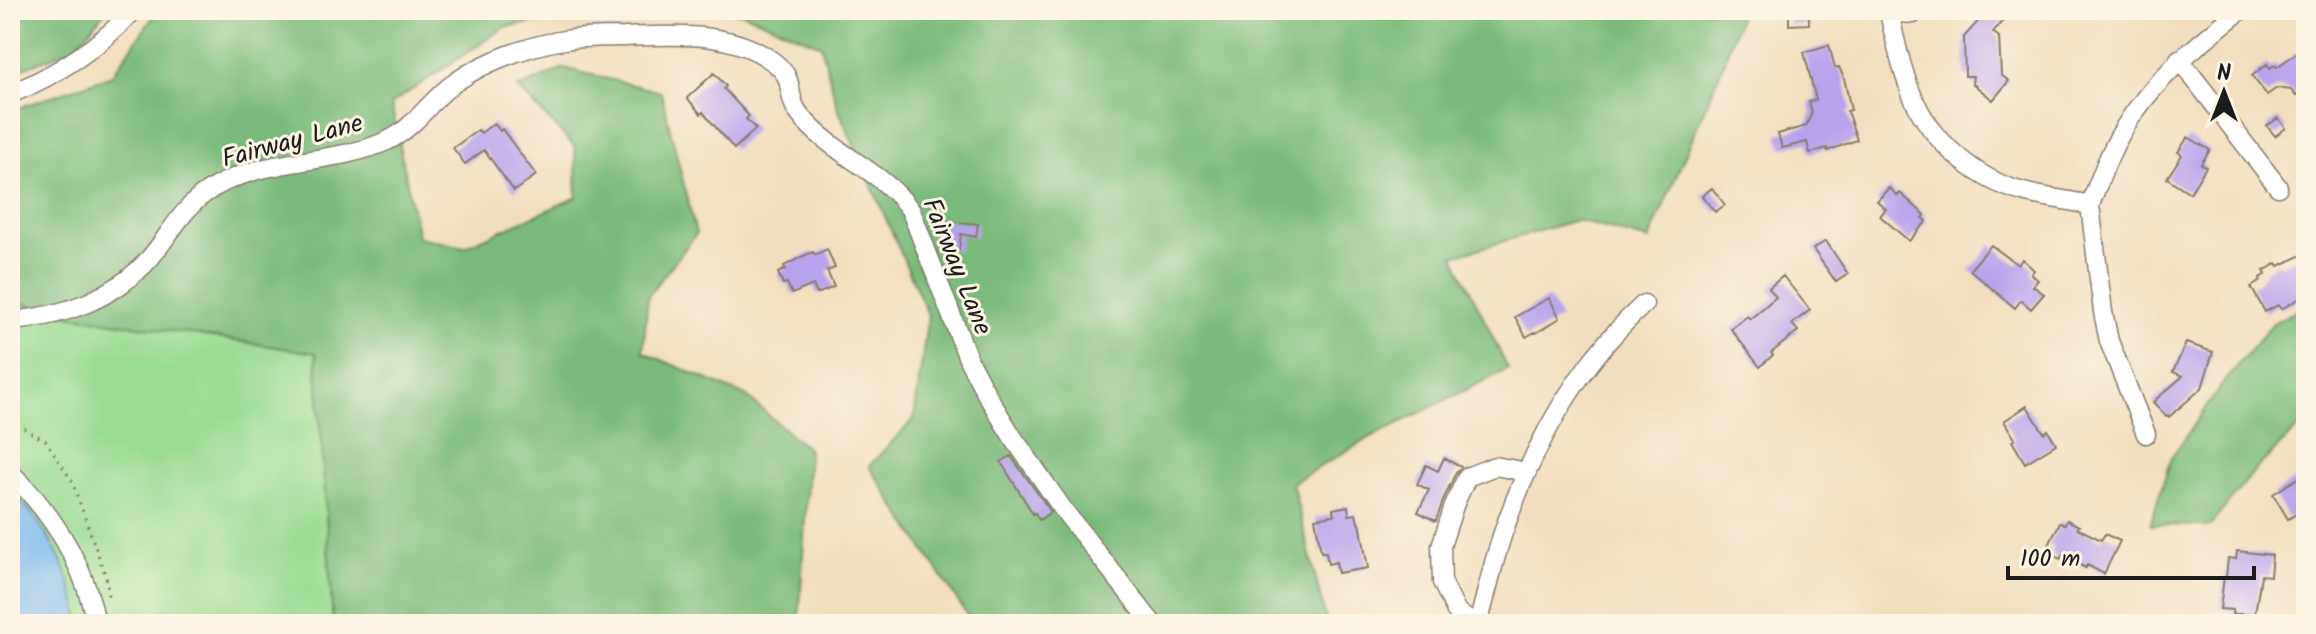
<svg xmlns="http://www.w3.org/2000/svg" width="2316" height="634" font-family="Kalam,sans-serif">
<rect width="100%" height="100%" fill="#fcf5e5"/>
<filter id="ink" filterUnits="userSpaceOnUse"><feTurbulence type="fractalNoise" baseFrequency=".0125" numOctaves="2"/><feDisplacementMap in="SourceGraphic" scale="16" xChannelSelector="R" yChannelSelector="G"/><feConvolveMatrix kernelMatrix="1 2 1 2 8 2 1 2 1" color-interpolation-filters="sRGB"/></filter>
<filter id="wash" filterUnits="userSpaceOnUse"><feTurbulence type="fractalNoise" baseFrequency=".006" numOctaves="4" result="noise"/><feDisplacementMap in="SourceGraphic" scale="32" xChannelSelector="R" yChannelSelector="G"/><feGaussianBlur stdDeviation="1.8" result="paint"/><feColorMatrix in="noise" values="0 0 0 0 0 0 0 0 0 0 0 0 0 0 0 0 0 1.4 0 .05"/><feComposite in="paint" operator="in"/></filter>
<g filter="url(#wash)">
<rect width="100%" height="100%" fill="#f1debe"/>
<!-- green -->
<path fill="#98db92" stroke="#5a7c57" stroke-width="2" d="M10 301 61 314 316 353 333 624H10Z"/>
<!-- forest -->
<path fill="#7abb7c" stroke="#4b6c4c" stroke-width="2" d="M10 10H106L75 48 10 73Z
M158 10H616L505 27 391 104 418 237 464 247 577 197 575 147 518 88 564 68 661 92 696 234 648 296 643 352 746 396 809 450 799 624H333L316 353 61 314 10 299V111L112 75Z
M692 10H1742L1721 70 1649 240 1576 220 1454 256 1508 369 1371 437 1292 483 1327 624H973L869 466 914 419 928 315 837 106 821 45 743 13Z
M2306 305V420L2254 471 2210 526 2150 525 2171 458 2228 376 2273 323Z"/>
<!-- water -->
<path fill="#7dbbf1" stroke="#4c6c86" stroke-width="2" d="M10 489C48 526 71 571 81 624H10Z"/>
<g id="blocks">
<!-- building -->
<path fill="#b7a2ed" d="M1789 10H1809V24L1789 25Z
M1988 10H2012L1993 32 1999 37 2001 75 2009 81 1993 100 1972 83 1973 76H1965L1964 37Z
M1829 45 1835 68 1839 67 1844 78 1851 110 1847 111 1857 140 1827 151V148L1810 153 1807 142 1782 148 1778 134 1806 126 1812 113 1809 102 1816 100 1804 52Z
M2306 46V88L2296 96 2291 90 2277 88 2267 95 2252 76 2267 64 2270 68 2275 65 2277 67Z
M714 73 726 86 724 89 749 116 746 119 756 129 734 149 703 112 701 114 687 98Z
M2278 118 2286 128 2275 136 2267 126Z
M494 123 500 131 502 129 536 175 514 191 484 150 465 164 453 148 478 130 481 133Z
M2188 137 2210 150 2201 164 2206 167 2190 193 2167 178 2182 155 2178 152Z
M1712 188 1725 205 1715 212 1702 196Z
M1889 188 1898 196 1900 193 1925 215 1923 218 1927 221 1909 241 1880 216 1886 209 1877 201Z
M946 221 978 224 976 237 961 234 959 250 942 247Z
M1826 241 1848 274 1836 282 1813 249Z
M1991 245 2018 265 2022 259 2034 270 2031 274 2038 280 2033 286 2044 294 2031 309 2021 300 2015 308 1970 270Z
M827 249 835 268 827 271 834 287 817 294 813 285 792 294 787 283 783 284 778 273 786 269 784 266 801 257 813 252 815 255Z
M2306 253V295L2281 309 2278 305 2265 312 2251 287 2261 281 2260 278 2266 274 2264 271 2277 263 2279 266Z
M1783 276 1810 310 1792 324 1798 331 1771 353 1773 355 1760 367 1731 329 1747 316 1750 319 1776 297 1769 288Z
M1549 298 1560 318 1536 333 1535 332 1526 337 1515 317Z
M2186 343 2213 352 2202 388 2169 417 2168 415 2166 416 2153 402 2183 376 2173 372Z
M2027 406 2044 433 2048 430 2056 444 2025 463 2012 441 2015 439 2004 421Z
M1011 456 1051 512 1039 520 1035 513 1033 514 1001 462Z
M1444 458 1461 467 1456 472 1444 498 1436 521 1418 512 1429 490 1417 484 1426 465 1438 471Z
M2306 473V508L2288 519 2273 494Z
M1348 506 1349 515 1356 514 1358 523H1360L1368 568 1338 573 1336 562 1328 564 1326 552H1321L1315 518 1334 515 1333 509Z
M2067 520 2079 526 2077 528 2101 540 2105 534 2120 541 2104 574 2087 565 2086 568 2073 562 2075 558 2064 552 2060 559 2051 554 2054 547 2049 545 2060 522 2065 524Z
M2237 551 2272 555 2270 576 2261 575 2255 614H2232L2233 610 2220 609 2224 577H2226L2228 558 2236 559Z"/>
</g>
</g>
<g filter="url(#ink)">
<use href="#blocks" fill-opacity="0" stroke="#867d6d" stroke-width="2"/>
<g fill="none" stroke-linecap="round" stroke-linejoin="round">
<!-- minor casing -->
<g stroke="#867d6d" stroke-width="21">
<path id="minor" d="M1917 10 1913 14 1889 12C1895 40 1901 68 1912 95 1931 141 1975 179 2023 192 2045 198 2068 200 2090 205 2100 179 2109 153 2123 130 2153 79 2196 46 2241 10
M2179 59 2278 187
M10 94C57 75 99 47 134 10
M2090 205 2103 312 2109 341 2146 434
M10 321C62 317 114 299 150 258 168 237 181 211 204 194 258 155 331 167 389 140 417 126 432 97 457 81 488 60 528 46 564 40 584 37 605 37 625 37 675 35 735 30 776 64 794 79 787 90 795 107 798 114 805 121 810 126 841 158 886 174 911 211L969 361 987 395 1012 436 1065 512 1153 624
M10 472C53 514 85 564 96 624
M1473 624 1456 611 1442 582 1441 546 1455 503 1467 477 1495 466 1527 472
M1478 624C1487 593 1493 561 1504 530 1533 446 1578 364 1644 304"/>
</g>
<!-- path -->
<path stroke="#867d6d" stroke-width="3" stroke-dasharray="2 6" stroke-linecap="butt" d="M10 420 46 441 72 481 107 580 108 596"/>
<!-- minor -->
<use href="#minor" stroke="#fff" stroke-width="18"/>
</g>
</g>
<g text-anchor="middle" stroke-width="6" stroke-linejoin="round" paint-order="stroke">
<!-- street labels -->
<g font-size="26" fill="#1c1c1c" stroke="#fcf5e5">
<text transform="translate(292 140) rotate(-15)" y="9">Fairway Lane</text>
<text transform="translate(958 266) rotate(68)" y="9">Fairway Lane</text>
</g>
</g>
<!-- margin -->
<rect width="2316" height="634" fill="none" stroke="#fcf5e5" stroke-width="40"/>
<!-- north arrow -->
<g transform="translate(2224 92)" stroke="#fcf5e5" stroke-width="6" paint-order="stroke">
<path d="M0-6L14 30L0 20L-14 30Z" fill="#1c1c1c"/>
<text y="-12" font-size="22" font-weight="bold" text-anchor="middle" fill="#1c1c1c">N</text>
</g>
<!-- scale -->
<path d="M2008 566v12h246v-12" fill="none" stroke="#1c1c1c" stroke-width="4"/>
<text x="2020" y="566" font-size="24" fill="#1c1c1c" stroke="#fcf5e5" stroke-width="6" paint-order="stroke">100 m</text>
</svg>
